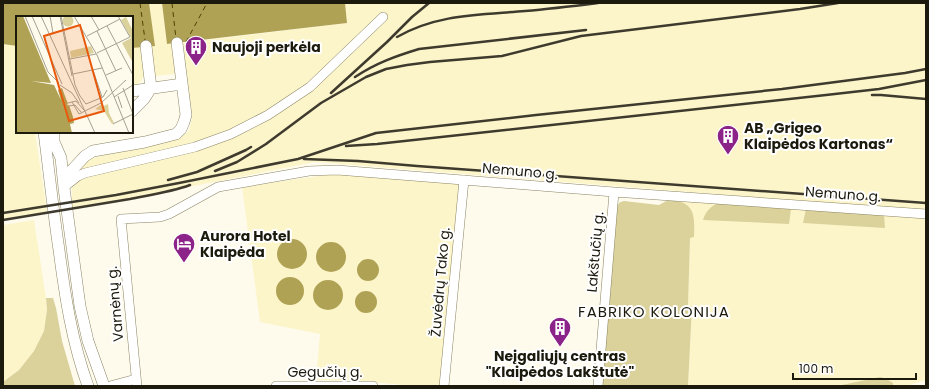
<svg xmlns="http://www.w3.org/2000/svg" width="929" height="389" font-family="Poppins,sans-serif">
<rect width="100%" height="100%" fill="#fefbed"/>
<!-- built -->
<path fill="#fdf5ca" d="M149 3H162L167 44H172L176 74 154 76 151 46H154Z
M345 3H926V211L315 162 138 197 72 208V186L78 170 89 159 176 138 182 136 189 131 191 123 192 117 183 43 347 23Z
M3 44 17 46V132H35L47 212 3 219Z
M142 47 145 70 143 77 141 81 137 85 132 87V48Z
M347 174 453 182 457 184 459 188 441 386H414L361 381 316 380 320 334 260 322 242 187 326 175Z
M676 200 926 217V380L906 386H688L692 306H688L690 237H694Z
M34 220 46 298 47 310 44 331 34 351 19 370 3 382V225Z"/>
<!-- green -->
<path fill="#dad19b" d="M668 200C695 201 695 215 694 237L690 238 688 306H692L688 386H601L616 208C618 204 619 202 624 201L659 205Z
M718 203 791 209 789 224 703 220C706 211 710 207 718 203Z
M806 209 884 215 885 228 803 223Z
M46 298H53L56 308 62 341 75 386H3V382L19 370 34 351 44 331 47 310Z
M880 377C885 378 889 380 893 383V386H837Z"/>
<!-- water -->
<path fill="#b0a255" d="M3 3H149L155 46 132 48V17H17V46L3 44Z
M162 3H345L347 23 167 44Z
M277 254a15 15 0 1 1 30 0a15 15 0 1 1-30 0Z
M316 257a15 15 0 1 1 30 0a15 15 0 1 1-30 0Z
M357 270a11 11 0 1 1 22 0a11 11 0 1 1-22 0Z
M276 291a14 14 0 1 1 28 0a14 14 0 1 1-28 0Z
M313 295a15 15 0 1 1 30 0a15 15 0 1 1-30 0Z
M355 302a11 11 0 1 1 22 0a11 11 0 1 1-22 0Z"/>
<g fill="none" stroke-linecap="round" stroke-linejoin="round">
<!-- ferry -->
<path stroke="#4d4302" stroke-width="1" stroke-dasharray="5 4" stroke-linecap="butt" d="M140 3 145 40
M172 3 176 39
M186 42 207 3"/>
<!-- minor casing -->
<g stroke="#8a8464" stroke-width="10">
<path id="minor" d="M64 187 78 176 85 173 195 147 231 134 268 115 310 87 383 17
M110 386 136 379
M137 386 121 219 160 217 169 214 218 187 309 171 337 170 614 192 926 214
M276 386H373
M444 386 464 180
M598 386 614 192"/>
</g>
<!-- major casing -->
<g stroke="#8a8464" stroke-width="12">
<path id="major" d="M132 91 182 84
M132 111 144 99 151 88 146 46
M44 132C49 171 53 210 59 250 65 296 72 342 88 386
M54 132V142L61 158 64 188 80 306 88 341 104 386
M64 186 72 170 85 156 93 151 145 142 176 134 181 129 184 122 186 115 177 43"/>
</g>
<!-- minor -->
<use href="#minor" stroke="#fff" stroke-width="9"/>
<!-- major -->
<use href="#major" stroke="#fff" stroke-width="11"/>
<!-- rail -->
<path stroke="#3e3b2e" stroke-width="2.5" d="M397 37C437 14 479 15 525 11 549 9 574 6 598 3
M355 77C376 63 396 56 419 49L586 30
M331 93 387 42 412 17 429 3
M872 95H881L926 99
M346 146 377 144 826 95 879 89 926 80
M304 159 358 161 417 166 926 203
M215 171 237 162 266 144 321 103 366 77 386 69 407 65 430 62 502 56 581 36 800 9 838 3
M168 180 197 172 246 150 251 147
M3 213 116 195 179 183 298 159 376 133 536 115 782 89 905 73 926 69
M3 220C45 213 88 206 130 199 150 195 171 192 190 185"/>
</g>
<!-- icons -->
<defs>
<g id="building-pin" transform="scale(1.15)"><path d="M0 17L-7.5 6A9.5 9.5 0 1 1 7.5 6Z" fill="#8c2388" stroke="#fff"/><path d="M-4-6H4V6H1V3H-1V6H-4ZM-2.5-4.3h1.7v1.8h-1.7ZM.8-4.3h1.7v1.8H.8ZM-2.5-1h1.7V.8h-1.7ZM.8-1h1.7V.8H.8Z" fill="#fff"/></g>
<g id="hotel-pin" transform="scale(1.15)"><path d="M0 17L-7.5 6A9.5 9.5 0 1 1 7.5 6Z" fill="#8c2388" stroke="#fff"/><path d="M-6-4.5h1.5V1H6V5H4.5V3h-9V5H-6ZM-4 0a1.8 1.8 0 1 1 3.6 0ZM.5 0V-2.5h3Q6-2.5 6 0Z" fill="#fff"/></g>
</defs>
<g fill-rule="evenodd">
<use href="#building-pin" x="196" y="47"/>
<use href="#building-pin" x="728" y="136"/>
<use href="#hotel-pin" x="184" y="244"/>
<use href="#building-pin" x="560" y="328"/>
</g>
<g text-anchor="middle" stroke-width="4" stroke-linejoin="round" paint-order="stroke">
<!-- poi labels -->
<g font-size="14" font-weight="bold" fill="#1c1a0d" stroke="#fff" text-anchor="start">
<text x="212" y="52">Naujoji perkėla</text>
<text x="744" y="133">AB „Grigeo<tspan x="744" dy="16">Klaipėdos Kartonas“</tspan></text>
<text x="200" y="241">Aurora Hotel<tspan x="200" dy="16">Klaipėda</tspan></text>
<text x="560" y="361" text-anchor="middle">Neįgaliųjų centras<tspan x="560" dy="16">"Klaipėdos Lakštutė"</tspan></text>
</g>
<!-- street labels -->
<g font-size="14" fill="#1c1a0d" stroke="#fff">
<text transform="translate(520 171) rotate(5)" y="5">Nemuno g.</text>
<text transform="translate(843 194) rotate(4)" y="5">Nemuno g.</text>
<text transform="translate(595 252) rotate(-85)" y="5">Lakštučių g.</text>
<text transform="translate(440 282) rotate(-85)" y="5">Žuvėdrų Tako g.</text>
<text transform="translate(115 304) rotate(-95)" y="5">Varnėnų g.</text>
<text x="325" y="377">Gegučių g.</text>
</g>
<!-- neighbourhood labels -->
<g font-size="15" letter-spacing="1" fill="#1c1a0d" stroke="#fff">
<text x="654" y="317">FABRIKO KOLONIJA</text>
</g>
</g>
<!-- overview -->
<g transform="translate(16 16)">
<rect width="117" height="117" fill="#fefbed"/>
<path d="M46.5 5a5.5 5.5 0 1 1 11 0a5.5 5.5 0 1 1-11 0ZM110 1 117 15V47L106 27 115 22 105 4ZM75 30 78 37 55 42 54 35ZM86 88 88 90 92 88 93 97 98 107 96 108 88 95 79 93Z" fill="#dad19b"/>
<path d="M0 0H7L35 67 15 65 38 69 45 84 42 74 46 72 52 88 46 92 53 89 57 101 58 107 54 108 56 117H0Z" fill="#b0a255"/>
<path fill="none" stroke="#b0a255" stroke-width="2" d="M0 54 29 117M0 61 19 117M0 68 7 80M0 75 9 87M0 81 24 80 51 86M10 84 24 107M0 85 13 117M0 93 9 116M25 107 33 117M3 117 21 102 51 88M9 117 22 106 52 90"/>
<path fill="none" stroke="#a4a193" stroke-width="1" d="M9 0 32 56 43 67M16 0 46 68M25 0 79 117M34 0 37 17M44 0 56 60M45 0 59 69 64 80 70 88 87 81 91 74M58 0 81 39 113 117M75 0 83 14M91 10 117 59M81 15 100 55M71 20 104 3M81 37 114 21 102 0M54 43 80 38M77 54 86 81M57 58 86 52M90 59 106 52M44 69 56 77 63 87M102 80 106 92M98 81 117 69M56 86 63 98 85 87 110 64M52 87 60 85 68 94M53 90 59 89 65 96M97 108 117 98 107 72"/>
<path fill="#e8590c" fill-opacity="0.15" stroke="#e8590c" stroke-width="2" d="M64 9 88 95 53 105 28 20Z"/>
<rect width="117" height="117" fill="none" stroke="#1c1a0d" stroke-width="2"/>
</g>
<!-- border -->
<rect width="929" height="389" fill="none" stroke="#1c1a0d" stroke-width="8"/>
<!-- scale -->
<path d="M793 373v6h123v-6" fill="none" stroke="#1c1a0d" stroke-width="2"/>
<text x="799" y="373" font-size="12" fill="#1c1a0d" stroke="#ffffff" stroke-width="3" paint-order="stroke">100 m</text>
</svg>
